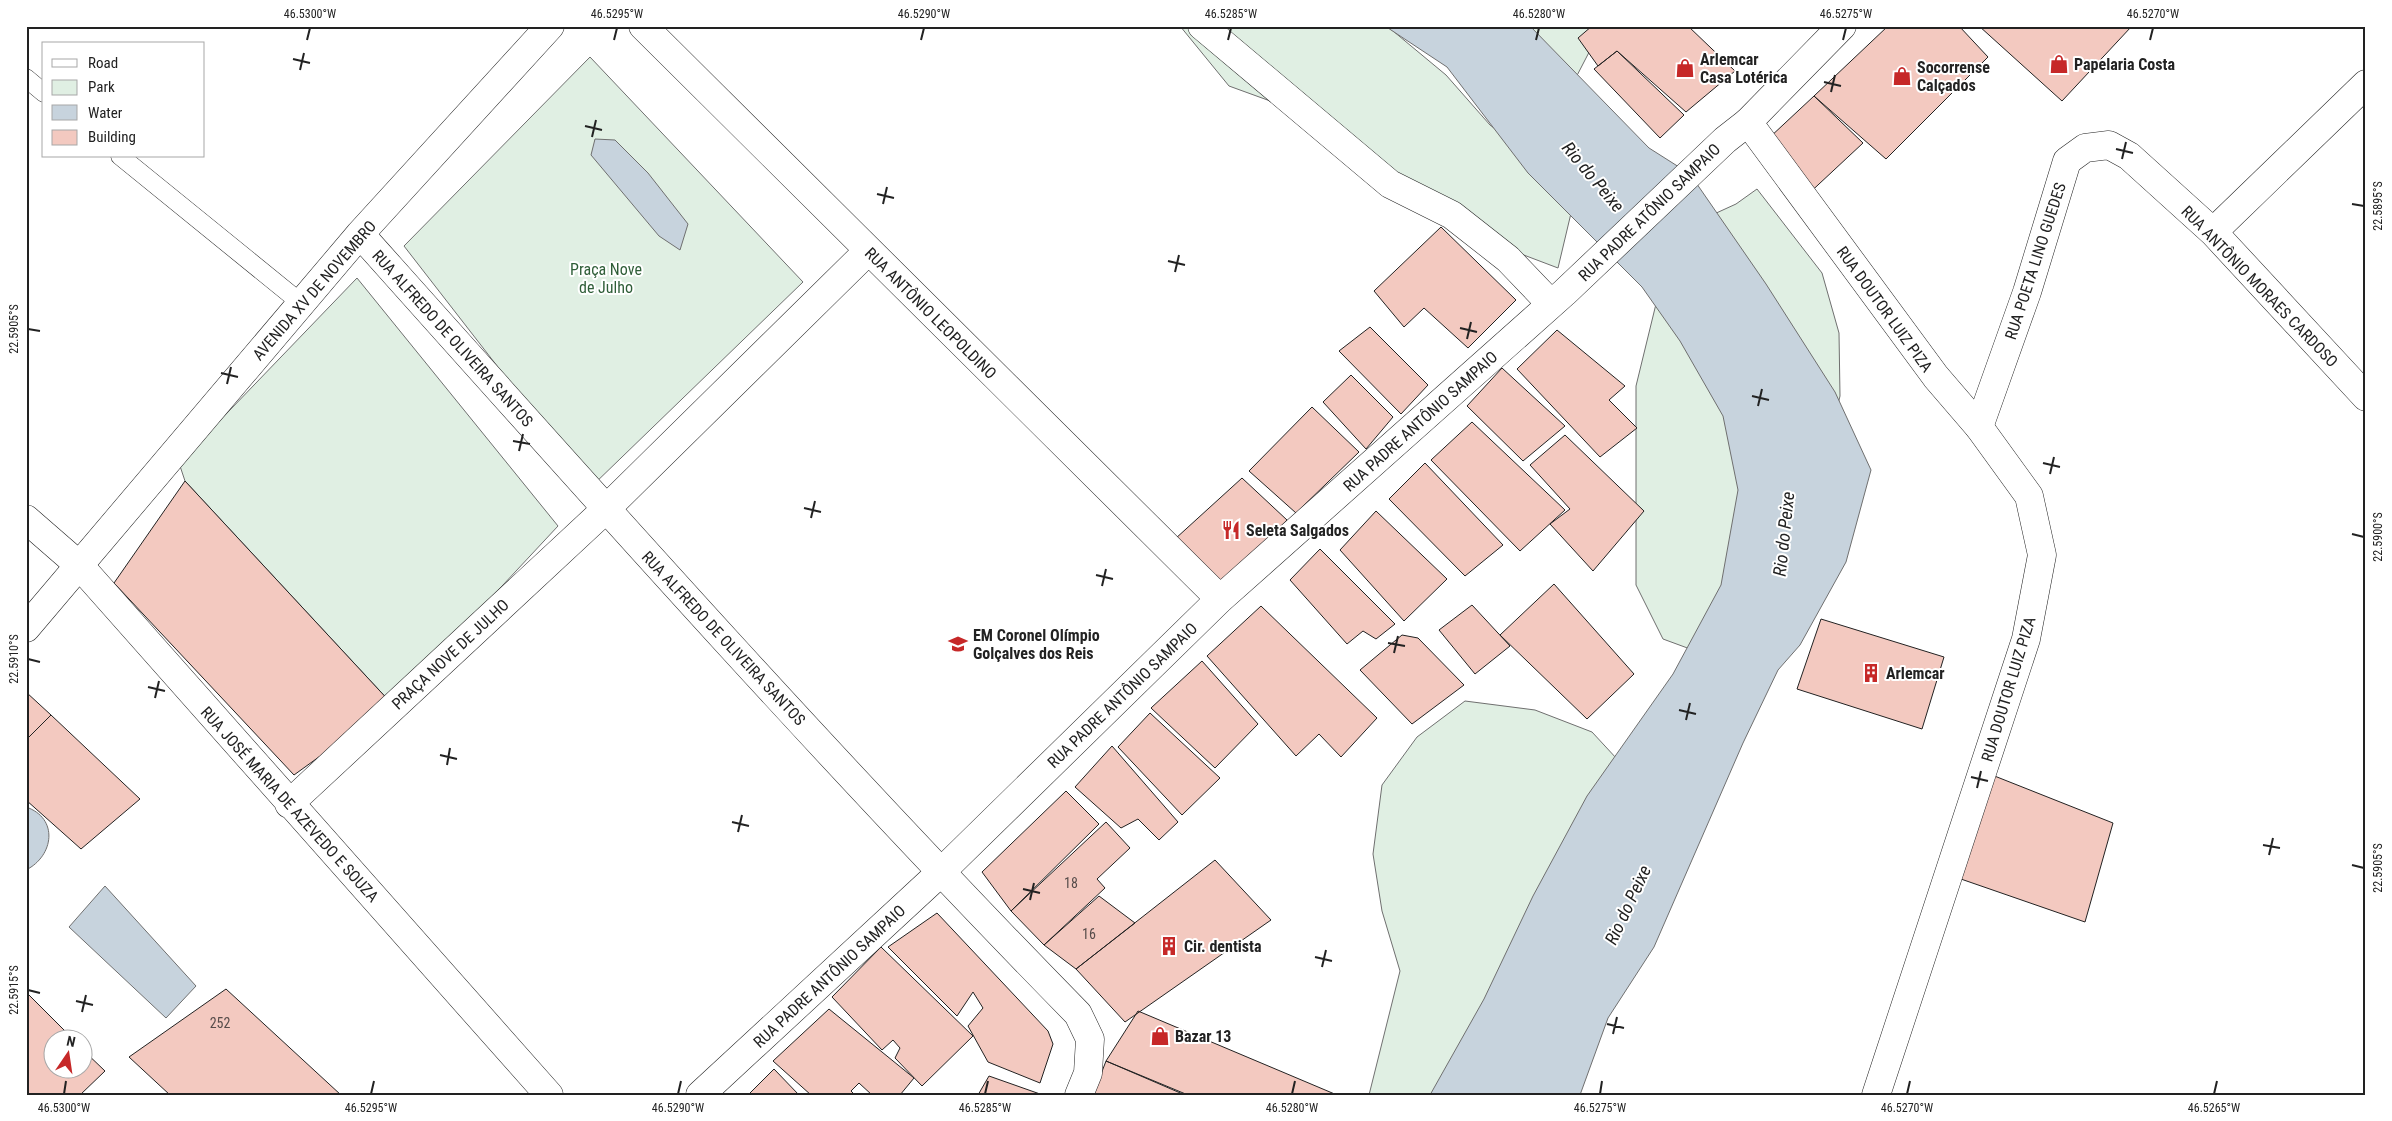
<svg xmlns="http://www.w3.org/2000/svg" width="2392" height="1121" font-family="'Roboto Condensed',sans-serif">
<rect width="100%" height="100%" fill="#fff"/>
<!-- green -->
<path fill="#e0efe3" stroke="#6f6f6f" d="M1180 26H1387L1446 75 1490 125 1536 160 1572 209 1558 268 1500 246 1295 110 1229 86Z
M1498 26H1595L1599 33 1570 89Z
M590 57 803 282 591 487 404 246Z
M1757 189 1822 273 1839 333 1840 396 1797 575 1720 660 1663 639 1636 585V386L1665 267 1701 220 1736 204Z
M357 278 558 526 392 704 185 481 179 463Z
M1465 701 1535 710 1592 732 1630 773 1502 1095H1369L1400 971 1382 911 1373 854 1382 785 1417 737Z"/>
<!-- water -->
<path fill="#c7d3dd" stroke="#6f6f6f" d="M1385 26H1530L1649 148 1690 174 1766 284 1835 392 1871 470 1846 562 1800 645 1778 670 1743 743 1654 947 1608 1018 1580 1095H1430L1484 999 1533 896 1587 796 1673 674 1721 585 1738 490 1723 416 1680 341 1642 287 1528 173 1447 67Z
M595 139 615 140 648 173 688 224 680 250 659 236 591 155Z
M26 807C59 818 54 856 26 870Z
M105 886 196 986 166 1018 69 927Z"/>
<!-- building -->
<path fill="#f3c9c0" stroke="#222" d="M1592 26H1688L1735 71 1686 112 1617 51 1598 66 1578 38Z
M1888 26H1959L1988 57 1886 159 1814 96Z
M1979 26H2130L2131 27 2062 101Z
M1617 51 1684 115 1660 138 1594 69Z
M1814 96 1863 143 1804 198 1769 138Z
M1441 227 1516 300 1468 348 1424 308 1404 327 1374 291Z
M1370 327 1428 385 1401 414 1339 351Z
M1557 330 1625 386 1609 400 1637 428 1600 457 1517 369Z
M1502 368 1565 426 1523 461 1467 406Z
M1351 375 1393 417 1366 449 1323 402Z
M1312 407 1359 452 1296 513 1249 471Z
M1472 422 1565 510 1520 551 1431 460Z
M1565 435 1644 511 1593 571 1550 524 1570 509 1530 465Z
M1425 463 1503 545 1465 576 1389 499Z
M1242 478 1287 520 1224 584 1175 539Z
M185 481 392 704 294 775 114 583Z
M1376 511 1447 579 1404 621 1340 550Z
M1320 549 1395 624 1376 639 1363 631 1347 644 1290 580Z
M1554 584 1634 674 1587 719 1500 635Z
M1472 605 1510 646 1475 674 1439 630Z
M1261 606 1377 718 1341 757 1319 734 1296 756 1207 656Z
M1821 619 1944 657 1922 729 1797 689Z
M1402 635 1418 638 1464 685 1412 724 1360 670Z
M1202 661 1258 724 1215 768 1151 708Z
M26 692 51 715 26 740Z
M1150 713 1220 778 1182 815 1118 747Z
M51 715 140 799 81 849 26 800V740Z
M1112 746 1178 822 1159 840 1138 819 1121 828 1075 787Z
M1992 775 2113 823 2085 922 1958 878Z
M1066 791 1099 824 1011 911 982 872Z
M1106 822 1130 848 1097 879 1105 888 1044 945 1011 911Z
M1215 860 1271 920 1125 1022 1076 969Z
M1099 896 1135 923 1076 969 1044 945Z
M937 913 1048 1031 1053 1044 1040 1083 988 1062 968 1026 983 1008 973 992 957 1016 888 947Z
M881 947 973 1036 922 1086 895 1058 900 1048 893 1040 882 1050 832 997Z
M226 989 341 1095H170L129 1057Z
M26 992 72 1038H52V1068H82V1049L105 1071 80 1095H26Z
M829 1009 914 1078 900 1095H872L859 1083 851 1091 855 1095H811L773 1061Z
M1138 1011 1337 1095H1188L1106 1061Z
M1106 1061 1185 1095H1093Z
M774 1069 799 1095H748Z
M989 1076 1040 1094 978 1095Z"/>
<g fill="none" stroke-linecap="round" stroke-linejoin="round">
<!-- service casing -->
<g stroke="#222" stroke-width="19">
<path id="service" d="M26 78 44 93
M120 156 301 303"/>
</g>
<!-- minor casing -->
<g stroke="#222" stroke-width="29">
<path id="minor" d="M643 26 1220 599
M1202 26 1390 184 1452 215 1508 259 1551 304
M2213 232 2366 84
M1979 427 2027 292 2067 161 2085 148 2109 145 2129 156 2213 232 2366 397
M26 519 80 566 549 1095
M289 804 606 509 868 251
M700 1095 940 873 1220 599 1565 292 1725 140 1748 122"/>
</g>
<!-- tertiary casing -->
<g stroke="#222" stroke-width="29">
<path id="tertiary" d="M1842 26 1748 122 1936 377 1979 427 2029 496 2042 555 2026 639 1876 1095
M360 234C596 498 831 762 1078 1014L1090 1039 1088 1073 1079 1095
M26 628 360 234 550 26"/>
</g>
<!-- service -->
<use href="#service" stroke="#fff" stroke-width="18"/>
<!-- minor -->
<use href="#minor" stroke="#fff" stroke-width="28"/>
<!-- tertiary -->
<use href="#tertiary" stroke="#fff" stroke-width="28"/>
</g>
<!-- ticks -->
<path fill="none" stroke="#222" stroke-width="2" d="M307 40 310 28M614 40 617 28M921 40 924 28M1228 40 1231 28M1536 40 1539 28M1843 40 1846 28M2150 40 2153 28M293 59 310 63M300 70 304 53M1824 82 1841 86M1831 92 1835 75M585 126 602 130M592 137 596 120M2116 149 2133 153M2122 159 2126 142M877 194 894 198M883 204 887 187M2352 204 2364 206M1168 261 1185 265M1175 272 1179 255M1460 328 1477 332M28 329 40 331M1467 339 1471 322M221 373 238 377M227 384 231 367M1752 396 1769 400M1758 406 1762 389M513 441 530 444M519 451 523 434M2043 463 2060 467M2050 474 2054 457M804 508 821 512M811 518 815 501M2352 534 2364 537M1096 575 1113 579M1102 586 1106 569M1388 643 1405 646M1394 653 1398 636M28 659 40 662M148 687 165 691M155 698 159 681M1679 710 1696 714M1686 720 1690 703M440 755 457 759M447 765 450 748M1971 777 1988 781M1977 788 1981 771M732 822 749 826M738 832 742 815M2263 845 2280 848M2269 855 2273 838M2352 865 2364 868M1023 889 1040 893M1030 900 1034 883M1315 957 1332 961M1322 967 1326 950M28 990 40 993M76 1001 93 1005M82 1012 86 995M1607 1024 1624 1028M1613 1034 1617 1017M64 1094 66 1081M371 1094 374 1081M678 1094 681 1081M985 1094 988 1081M1292 1094 1295 1081M1600 1094 1602 1081M1907 1094 1910 1081M2214 1094 2217 1081"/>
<!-- icons -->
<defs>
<g id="shop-bare" transform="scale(1.5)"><path d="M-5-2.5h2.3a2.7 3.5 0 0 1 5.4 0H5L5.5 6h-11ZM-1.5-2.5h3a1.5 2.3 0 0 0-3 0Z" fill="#c62828" stroke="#fff" stroke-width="2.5" paint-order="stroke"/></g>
<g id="restaurant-bare" transform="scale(1.5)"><path d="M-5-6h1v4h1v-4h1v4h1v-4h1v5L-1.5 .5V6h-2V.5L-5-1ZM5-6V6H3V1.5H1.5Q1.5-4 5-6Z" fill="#c62828" stroke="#fff" stroke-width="2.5" paint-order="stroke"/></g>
<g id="school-bare" transform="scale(1.5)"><path d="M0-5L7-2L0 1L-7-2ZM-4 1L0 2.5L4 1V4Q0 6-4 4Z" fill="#c62828" stroke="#fff" stroke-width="2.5" paint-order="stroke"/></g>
<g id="building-bare" transform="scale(1.5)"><path d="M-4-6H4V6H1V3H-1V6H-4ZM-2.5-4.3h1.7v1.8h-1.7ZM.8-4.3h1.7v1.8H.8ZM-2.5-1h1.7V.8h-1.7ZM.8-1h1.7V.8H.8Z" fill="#c62828" stroke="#fff" stroke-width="2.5" paint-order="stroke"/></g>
</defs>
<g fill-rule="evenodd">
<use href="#shop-bare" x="2059" y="64"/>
<use href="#shop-bare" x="1685" y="68"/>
<use href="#shop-bare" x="1902" y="76"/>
<use href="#restaurant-bare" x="1231" y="530"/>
<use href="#school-bare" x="958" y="644"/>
<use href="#building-bare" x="1871" y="673"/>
<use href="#building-bare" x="1169" y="946"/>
<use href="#shop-bare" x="1160" y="1036"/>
</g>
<g text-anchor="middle" stroke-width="4" stroke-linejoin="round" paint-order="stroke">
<!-- number labels -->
<g font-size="14" fill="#564c4a">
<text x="1071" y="888">18</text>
<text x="1089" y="939">16</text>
<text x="220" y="1028">252</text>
</g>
<!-- poi labels -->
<g font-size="16" font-weight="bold" fill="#222" stroke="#fff" text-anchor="start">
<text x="1700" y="65">Arlemcar<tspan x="1700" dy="18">Casa Lotérica</tspan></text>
<text x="2074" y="70">Papelaria Costa</text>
<text x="1917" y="73">Socorrense<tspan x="1917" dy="18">Calçados</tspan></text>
<text x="1246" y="536">Seleta Salgados</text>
<text x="973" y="641">EM Coronel Olímpio<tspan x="973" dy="18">Golçalves dos Reis</tspan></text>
<text x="1886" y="679">Arlemcar</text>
<text x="1184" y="952">Cir. dentista</text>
<text x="1175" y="1042">Bazar 13</text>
</g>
<!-- street labels -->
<g font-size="16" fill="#222" stroke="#fff">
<text transform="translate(1649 212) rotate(-44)" y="6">RUA PADRE ATÔNIO SAMPAIO</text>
<text transform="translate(2035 261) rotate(-72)" y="6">RUA POETA LINO GUEDES</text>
<text transform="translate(2260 286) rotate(46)" y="6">RUA ANTÔNIO MORAES CARDOSO</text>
<text transform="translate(314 290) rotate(-49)" y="6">AVENIDA XV DE NOVEMBRO</text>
<text transform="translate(1885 309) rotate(54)" y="6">RUA DOUTOR LUIZ PIZA</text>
<text transform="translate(931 313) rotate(45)" y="6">RUA ANTÔNIO LEOPOLDINO</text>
<text transform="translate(453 338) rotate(48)" y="6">RUA ALFREDO DE OLIVEIRA SANTOS</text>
<text transform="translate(1420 421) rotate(-42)" y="6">RUA PADRE ANTÔNIO SAMPAIO</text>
<text transform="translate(724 638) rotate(47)" y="6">RUA ALFREDO DE OLIVEIRA SANTOS</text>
<text transform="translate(450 654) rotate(-43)" y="6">PRAÇA NOVE DE JULHO</text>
<text transform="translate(2008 689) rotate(-73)" y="6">RUA DOUTOR LUIZ PIZA</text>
<text transform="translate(1122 695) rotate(-44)" y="6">RUA PADRE ANTÔNIO SAMPAIO</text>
<text transform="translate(290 804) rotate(48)" y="6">RUA JOSÉ MARIA DE AZEVEDO E SOUZA</text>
<text transform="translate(829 976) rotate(-43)" y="6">RUA PADRE ANTÔNIO SAMPAIO</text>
</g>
<!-- park labels -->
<g font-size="16" fill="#2f5e38" stroke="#fff">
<text x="606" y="275">Praça Nove<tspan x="606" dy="18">de Julho</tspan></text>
</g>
<!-- water labels -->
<g font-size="18" font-style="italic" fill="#222" stroke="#fff">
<text transform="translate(1593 177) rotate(50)" y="6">Rio do Peixe</text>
<text transform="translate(1784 534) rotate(-84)" y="6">Rio do Peixe</text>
<text transform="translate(1628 905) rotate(-65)" y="6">Rio do Peixe</text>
</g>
</g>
<!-- border -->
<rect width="2392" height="1121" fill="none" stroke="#ffffff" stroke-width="55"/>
<!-- legend -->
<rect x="42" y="42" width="162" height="115" fill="#ffffff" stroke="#a7a7a7"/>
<rect x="52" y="59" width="25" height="8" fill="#ffffff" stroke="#a7a7a7"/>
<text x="88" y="68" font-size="15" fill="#222222">Road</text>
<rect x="52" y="80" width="25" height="15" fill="#e0efe3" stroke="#a7a7a7"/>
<text x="88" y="92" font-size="15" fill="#222222">Park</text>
<rect x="52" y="105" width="25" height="15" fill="#c7d3dd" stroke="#a7a7a7"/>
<text x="88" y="118" font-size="15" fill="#222222">Water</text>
<rect x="52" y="130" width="25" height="15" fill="#f3c9c0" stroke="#a7a7a7"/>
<text x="88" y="142" font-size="15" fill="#222222">Building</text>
<!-- north arrow -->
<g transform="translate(68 1054) rotate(13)"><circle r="24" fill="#ffffff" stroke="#a7a7a7"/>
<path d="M0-4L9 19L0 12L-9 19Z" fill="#c62828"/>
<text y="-8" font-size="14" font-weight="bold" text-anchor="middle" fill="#222222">N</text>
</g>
<rect x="28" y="28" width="2336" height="1066" fill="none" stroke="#222" stroke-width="2"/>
<g font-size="12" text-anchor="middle" fill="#222">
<text x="310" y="18">46.5300°W</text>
<text x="617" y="18">46.5295°W</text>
<text x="924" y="18">46.5290°W</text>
<text x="1231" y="18">46.5285°W</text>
<text x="1539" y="18">46.5280°W</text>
<text x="1846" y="18">46.5275°W</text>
<text x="2153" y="18">46.5270°W</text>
<text transform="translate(2378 206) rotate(-90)" y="4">22.5895°S</text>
<text transform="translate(14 329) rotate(-90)" y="4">22.5905°S</text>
<text transform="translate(2378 537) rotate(-90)" y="4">22.5900°S</text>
<text transform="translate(14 659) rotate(-90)" y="4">22.5910°S</text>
<text transform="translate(2378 868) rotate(-90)" y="4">22.5905°S</text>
<text transform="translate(14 990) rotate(-90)" y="4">22.5915°S</text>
<text x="64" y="1112">46.5300°W</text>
<text x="371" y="1112">46.5295°W</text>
<text x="678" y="1112">46.5290°W</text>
<text x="985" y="1112">46.5285°W</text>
<text x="1292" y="1112">46.5280°W</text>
<text x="1600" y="1112">46.5275°W</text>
<text x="1907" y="1112">46.5270°W</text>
<text x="2214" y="1112">46.5265°W</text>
</g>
</svg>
